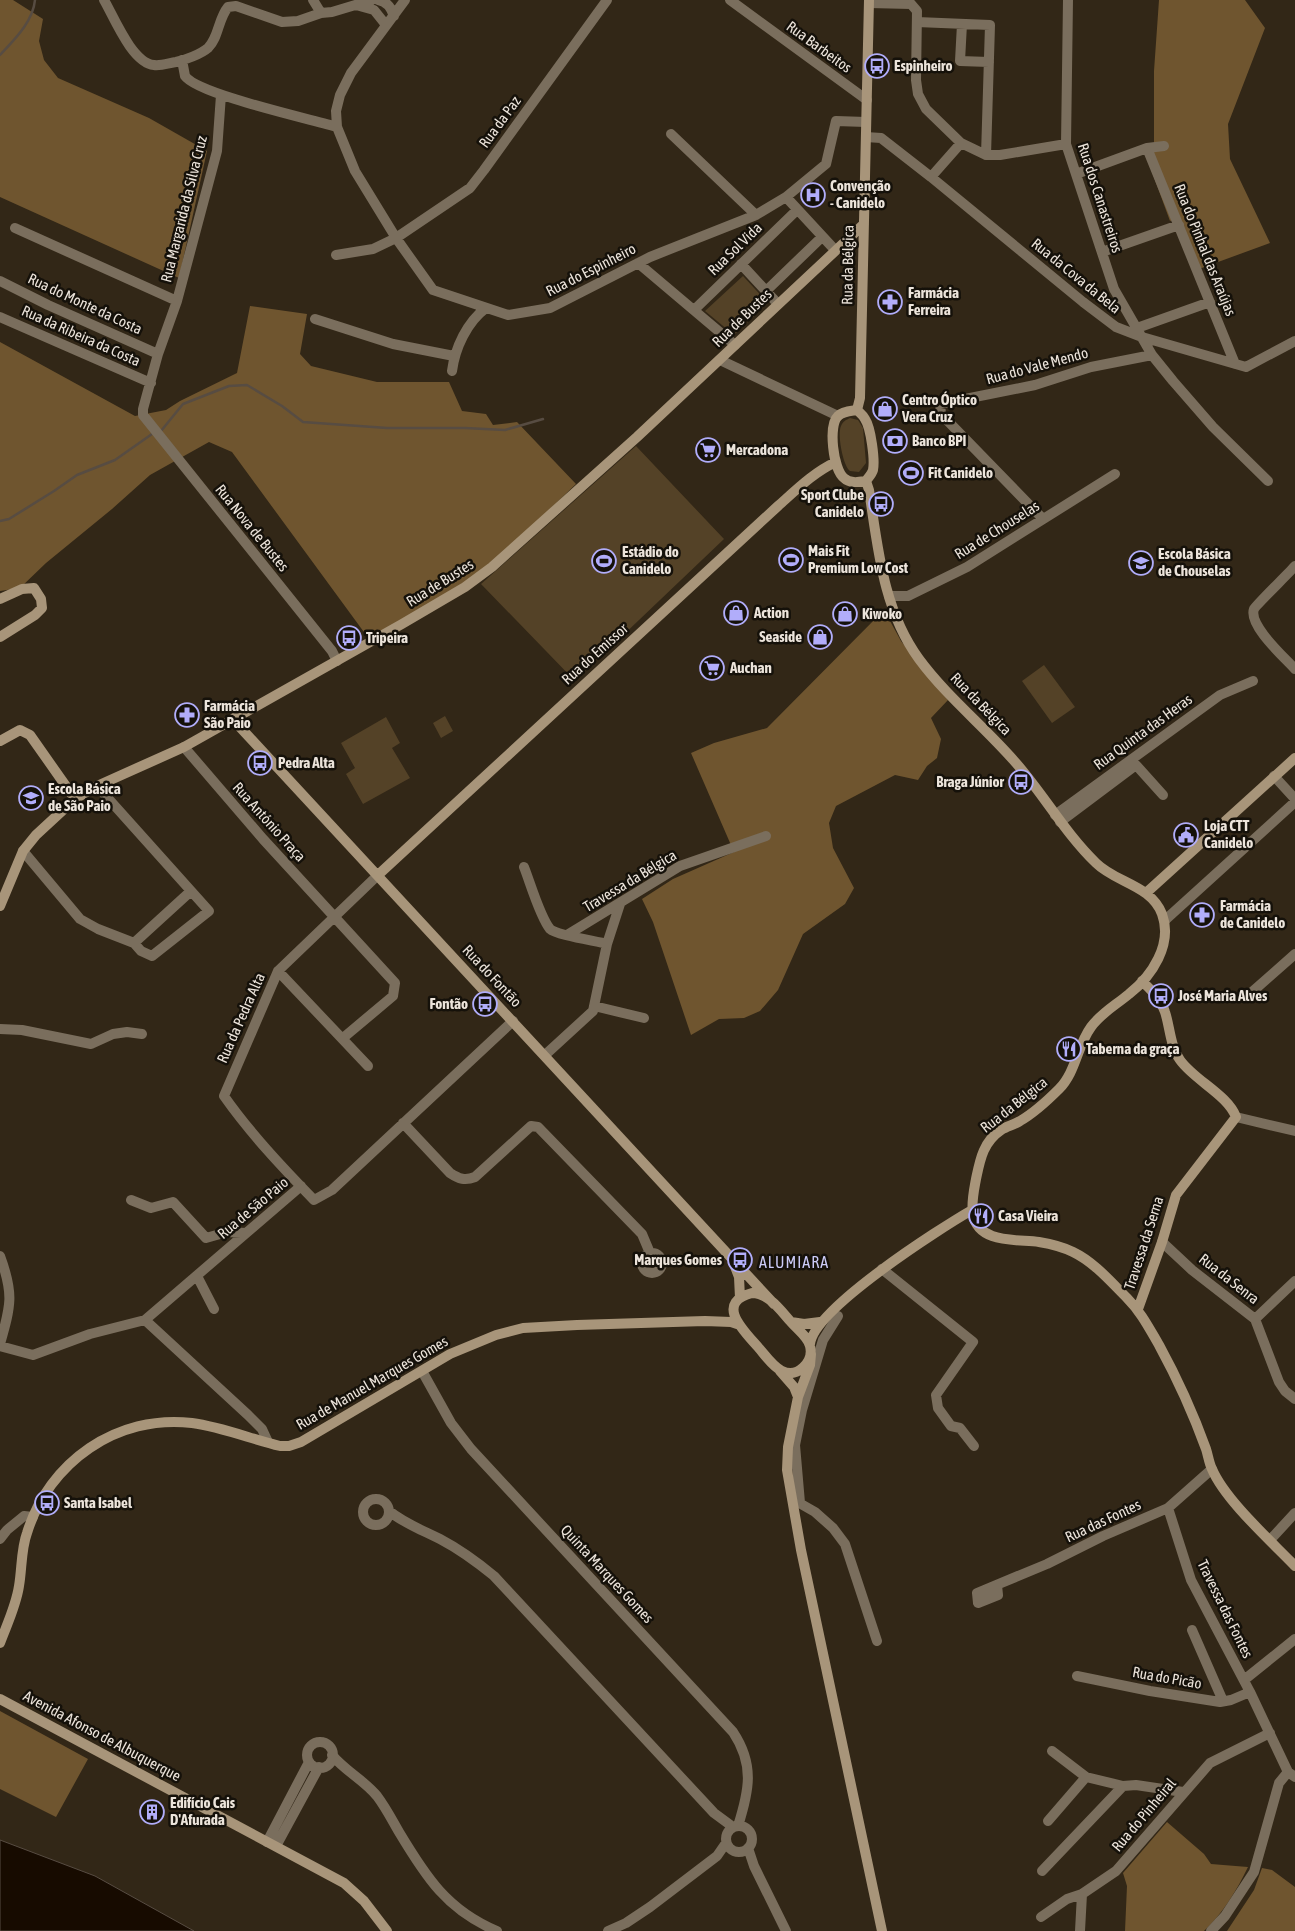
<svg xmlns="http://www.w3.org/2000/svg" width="1295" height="1931" font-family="'Asap Condensed',sans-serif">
<rect width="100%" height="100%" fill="#322717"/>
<!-- green -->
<path fill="#544227" d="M743 276 768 303 734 335 705 311Z
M850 418 858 420 863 428 866 463 859 472 850 471C843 466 837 434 841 426 843 421 846 420 850 418Z
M636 446 724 539 575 681 481 584Z
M1044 665 1075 707 1052 723 1022 681Z
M445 716 453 731 441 738 433 723Z
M386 717 400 743 392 748 410 778 363 804 346 774 355 768 341 743Z"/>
<!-- forest -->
<path fill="#6f552f" d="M0 0H13L43 19 39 41 44 60 58 78 149 118 207 151 179 278 0 197Z
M1159 0H1245L1265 28 1228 124 1230 159 1270 243 1199 269 1179 217 1170 221 1145 153 1154 151V71Z
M250 306 307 314 300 354 311 366 377 382H449L462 411 486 414 493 425 517 422 576 484 477 579 451 591 369 639 232 452 209 442 150 475 112 509 46 563 20 588 0 591V342L135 416 166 410 180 401 237 373Z
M884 610 901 641 948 700 931 718 941 739 937 758 927 766 918 780 895 775 836 806 829 823 833 848 854 888 845 904 803 934 778 990 760 1011 744 1018 719 1019 691 1035 653 922 642 899 673 879 734 852 691 753 714 743 767 728Z
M0 1711 88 1759 56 1817 0 1789Z
M1167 1822 1204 1854 1211 1864 1248 1867C1237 1890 1223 1913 1204 1931H1125L1127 1886 1123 1873Z
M1262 1868 1272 1870 1295 1887V1931H1227L1254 1890Z"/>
<!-- water -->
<path fill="#170b00" stroke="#574c42" d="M0 1840 95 1876 194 1931H0Z"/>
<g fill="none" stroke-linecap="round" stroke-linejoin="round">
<!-- stream -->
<path stroke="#574c42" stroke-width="2.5" d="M0 55C14 40 33 22 35 0
M161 431 183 404 229 386 247 385 282 406 303 422 387 428H465L505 430 543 419
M0 521 9 519 54 491 77 475 115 460 152 434"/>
<!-- street -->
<path stroke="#7a6e5d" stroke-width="10" d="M104 0C114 17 132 63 154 65 161 66 169 63 176 62 185 60 201 54 208 48 219 37 218 19 228 7L236 6 282 22 298 21 321 13
M313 0 321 13 332 12 372 0
M378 0C386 1 391 7 394 16
M405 0 351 73 340 95 336 111 337 127 355 171 396 238 433 290 508 315 550 308 650 257 756 215 786 197 826 164 836 121 866 122
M730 0 867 100
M1068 0 1066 144 1114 289 1152 355 1173 381 1213 427 1268 481
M869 3 911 4 917 11 916 80 918 94 926 109 961 143 986 155H1000L1066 144
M356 5 374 10 386 25
M917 22 990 25 986 155
M962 24 960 61 989 62
M182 60 185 76C197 94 310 119 337 127
M221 95 217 151 177 301 158 354 143 409V415L332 651 337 661
M671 134 756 215
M866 137 881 138 931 177 1083 302 1116 327 1142 337 1246 367 1295 341
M1147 148 1235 364
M1076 174 1147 148 1164 146
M931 177 961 143
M786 197 835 250
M15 228 177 301
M1102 252 1179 225
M336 255 373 249 396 238 470 188 484 170 607 0
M638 263 735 345
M741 264 778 304
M0 281 48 305 158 354
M766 291 822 237
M694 310 797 210
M0 317 151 383
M315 319 393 344 454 356
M1137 328 1210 302
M720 360 838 416
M452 371C455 348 467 322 486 308
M1043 519 941 414 940 404 1035 385 1091 367 1152 355
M1295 566C1289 573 1256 605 1254 609 1248 625 1284 657 1295 669
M889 596H908L967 567 1115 474
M184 747 263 839 395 983 393 996 343 1038
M1274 776 1295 799
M97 786 209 911 152 956 141 951 134 943 191 891
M1055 815 1220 695 1253 681
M1060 822 1136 765 1163 795
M23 851 80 919 98 929 134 943
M524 867C530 882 540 917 550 929 556 935 596 941 607 944
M378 875 278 971 224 1096C250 1133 282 1167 314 1200L332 1190 513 1021
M1164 921 1295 802
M567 935 680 866 766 836
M278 971 368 1066
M1252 992 1295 954
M594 1006 644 1018
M0 1029 22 1030 91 1044 113 1034 127 1032 142 1034
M545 1055 593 1011 607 944 620 904
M1236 1117 1295 1131
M403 1123 450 1173C459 1179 465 1181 475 1177L531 1126 538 1127 642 1234 650 1253
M131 1200 151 1208 173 1202 206 1238 227 1232 246 1233
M1162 1242 1192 1270 1255 1319 1279 1382 1285 1391 1295 1399
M642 1263a10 10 0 1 1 20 0a10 10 0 1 1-20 0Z
M0 1256C14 1294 11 1305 0 1344
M882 1269 973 1342 936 1395 938 1408 951 1426 960 1428 974 1446
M197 1276 214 1309
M1255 1319 1295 1281
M145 1320 248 1415 262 1429 268 1442
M0 1346 33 1355 90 1334 145 1320 301 1186
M422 1371 451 1423 471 1449 733 1732C755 1765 749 1791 738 1826
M363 1512a13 13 0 1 1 26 0a13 13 0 1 1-26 0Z
M794 1500 815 1512 833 1528 845 1544 877 1641
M800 1503 795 1445 802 1410 823 1340 838 1316
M1168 1508 1191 1580 1250 1692 1288 1772 1295 1777
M389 1511C405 1524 422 1530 440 1539 459 1549 477 1562 494 1576L714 1813 733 1827
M0 1539 7 1530 24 1516 33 1517
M1270 1540 1295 1513
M997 1585 998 1595 978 1603 977 1593 1047 1564 1103 1536 1168 1508 1212 1469
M1192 1630 1223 1701
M1077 1676 1150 1691 1220 1702 1231 1700 1250 1692
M1244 1680 1295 1639
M307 1755a13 13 0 1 1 26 0a13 13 0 1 1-26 0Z
M1052 1751 1086 1777 1123 1786 1136 1785 1183 1792
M332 1755C345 1771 364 1780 377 1796 386 1808 392 1820 399 1832 426 1877 447 1910 497 1931
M1048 1821 1086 1777
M726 1839a13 13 0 1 1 26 0a13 13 0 1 1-26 0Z
M267 1842 309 1762
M276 1846 319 1767
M748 1848 754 1866 786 1931
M1042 1871 1123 1786
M1041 1917 1067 1899 1082 1894 1116 1871 1210 1763 1270 1733
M608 1931 626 1923 650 1907 717 1856 726 1843
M1080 1931 1082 1894
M1211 1931 1225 1916 1254 1872 1279 1783 1288 1772"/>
<!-- secondary -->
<path stroke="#a8957a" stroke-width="10" d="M857 410 860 398 869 0
M857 410C860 413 863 415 865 419 871 428 875 460 873 470 872 474 868 478 866 481 859 482 850 484 844 478 833 469 828 425 838 416 843 411 851 411 857 410Z
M866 481 869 490C878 548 883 610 919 659 947 697 985 727 1016 763 1044 795 1065 833 1096 863 1116 883 1151 885 1162 914 1173 944 1152 976 1129 994 1116 1005 1101 1013 1091 1027 1077 1046 1076 1072 1059 1089 1048 1100 1034 1113 1020 1121 1014 1125 1007 1126 1001 1130 983 1142 980 1160 976 1179 974 1190 971 1203 973 1214 978 1244 1017 1239 1039 1242 1051 1244 1063 1247 1073 1252 1094 1262 1111 1282 1127 1298 1141 1312 1149 1328 1159 1345 1177 1378 1193 1413 1206 1449 1208 1455 1209 1463 1212 1469 1225 1500 1271 1541 1295 1566
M0 599 22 589 34 588 41 599 42 608 35 615 0 637
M234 718 239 726 774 1304
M0 741 20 730 30 735 75 799
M378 875 778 506C796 490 814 472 836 462
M1146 893 1295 758
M0 906 23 851 36 835 75 799 97 786 184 747 402 624 465 587 492 567 637 437 864 224
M734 1264 739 1277 740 1298
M752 1293C769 1293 781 1311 791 1322 797 1329 808 1337 810 1346 814 1361 798 1379 782 1371 773 1367 765 1355 758 1347 744 1331 714 1303 752 1293Z
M1138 1309 1162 1242 1176 1195 1236 1117C1228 1095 1194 1080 1180 1060 1170 1046 1170 1027 1165 1012 1161 999 1151 990 1142 981
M791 1322 804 1324 820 1322
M810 1344C814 1309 939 1229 972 1210
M811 1354 810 1365 798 1397 788 1447 787 1470 801 1550 882 1931
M780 1371 794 1387 798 1397
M0 1643C7 1624 16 1606 19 1586 22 1569 21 1549 27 1533 49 1462 117 1414 192 1423 222 1427 251 1439 280 1446H289L301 1442 450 1354 496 1335 523 1328 577 1325 705 1321 731 1322 737 1324
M0 1699 344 1883 364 1901 387 1931"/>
</g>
<!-- icons -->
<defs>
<g id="bus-ring" transform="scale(1.25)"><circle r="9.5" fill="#15110a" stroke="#b1adfa" stroke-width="1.5"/><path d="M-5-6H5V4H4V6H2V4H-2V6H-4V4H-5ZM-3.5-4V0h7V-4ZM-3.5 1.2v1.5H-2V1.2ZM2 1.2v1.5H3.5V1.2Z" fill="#b1adfa"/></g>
<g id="hospital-ring" transform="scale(1.25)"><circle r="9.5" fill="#15110a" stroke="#b1adfa" stroke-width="1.5"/><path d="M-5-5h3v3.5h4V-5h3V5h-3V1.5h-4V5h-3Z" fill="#b1adfa"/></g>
<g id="pharmacy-ring" transform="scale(1.25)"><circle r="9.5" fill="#15110a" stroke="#b1adfa" stroke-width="1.5"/><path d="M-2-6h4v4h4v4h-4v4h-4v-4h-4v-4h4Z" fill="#b1adfa"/></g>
<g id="shop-ring" transform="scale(1.25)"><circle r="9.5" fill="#15110a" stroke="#b1adfa" stroke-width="1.5"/><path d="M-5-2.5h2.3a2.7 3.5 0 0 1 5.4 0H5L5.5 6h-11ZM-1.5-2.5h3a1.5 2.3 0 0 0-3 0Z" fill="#b1adfa"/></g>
<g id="bank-ring" transform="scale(1.25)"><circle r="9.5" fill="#15110a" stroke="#b1adfa" stroke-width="1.5"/><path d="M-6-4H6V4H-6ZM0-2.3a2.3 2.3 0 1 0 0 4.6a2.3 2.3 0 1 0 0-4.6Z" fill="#b1adfa"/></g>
<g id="supermarket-ring" transform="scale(1.25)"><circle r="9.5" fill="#15110a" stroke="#b1adfa" stroke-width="1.5"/><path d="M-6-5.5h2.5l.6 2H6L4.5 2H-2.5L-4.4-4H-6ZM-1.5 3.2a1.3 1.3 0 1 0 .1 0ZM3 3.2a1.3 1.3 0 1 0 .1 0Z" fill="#b1adfa"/></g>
<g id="stadium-ring" transform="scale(1.25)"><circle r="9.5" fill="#15110a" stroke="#b1adfa" stroke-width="1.5"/><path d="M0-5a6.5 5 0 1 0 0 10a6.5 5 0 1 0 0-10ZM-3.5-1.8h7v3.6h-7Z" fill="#b1adfa"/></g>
<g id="school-ring" transform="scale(1.25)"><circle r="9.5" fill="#15110a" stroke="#b1adfa" stroke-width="1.5"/><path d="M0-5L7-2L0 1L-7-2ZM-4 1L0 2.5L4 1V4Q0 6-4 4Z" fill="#b1adfa"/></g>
<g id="civic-ring" transform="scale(1.25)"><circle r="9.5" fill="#15110a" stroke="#b1adfa" stroke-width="1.5"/><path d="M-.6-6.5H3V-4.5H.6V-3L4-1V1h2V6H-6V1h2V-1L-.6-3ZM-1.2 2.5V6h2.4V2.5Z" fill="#b1adfa"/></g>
<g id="restaurant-ring" transform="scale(1.25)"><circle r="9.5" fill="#15110a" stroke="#b1adfa" stroke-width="1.5"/><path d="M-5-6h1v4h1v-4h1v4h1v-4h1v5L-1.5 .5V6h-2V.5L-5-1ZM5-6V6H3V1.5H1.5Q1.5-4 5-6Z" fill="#b1adfa"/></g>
<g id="building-ring" transform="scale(1.25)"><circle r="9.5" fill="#15110a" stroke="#b1adfa" stroke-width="1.5"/><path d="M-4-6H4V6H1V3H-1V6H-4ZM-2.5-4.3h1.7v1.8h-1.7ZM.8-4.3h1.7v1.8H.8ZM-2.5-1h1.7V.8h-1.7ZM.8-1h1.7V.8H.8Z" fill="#b1adfa"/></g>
</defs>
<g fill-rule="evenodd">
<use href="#bus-ring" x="877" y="66"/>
<use href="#hospital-ring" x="813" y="195"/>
<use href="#pharmacy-ring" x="890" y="302"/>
<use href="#shop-ring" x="885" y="409"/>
<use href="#bank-ring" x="895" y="441"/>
<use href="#supermarket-ring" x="708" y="450"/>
<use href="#stadium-ring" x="911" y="473"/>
<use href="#bus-ring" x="881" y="504"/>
<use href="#stadium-ring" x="791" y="560"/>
<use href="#stadium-ring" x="604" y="561"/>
<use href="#school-ring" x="1141" y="563"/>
<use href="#shop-ring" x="736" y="613"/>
<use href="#shop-ring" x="845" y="614"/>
<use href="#shop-ring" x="820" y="637"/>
<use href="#bus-ring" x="349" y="638"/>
<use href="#supermarket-ring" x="712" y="668"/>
<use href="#pharmacy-ring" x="187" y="715"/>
<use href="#bus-ring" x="260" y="763"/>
<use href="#bus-ring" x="1021" y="782"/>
<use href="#school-ring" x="31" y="798"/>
<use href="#civic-ring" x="1186" y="835"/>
<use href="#pharmacy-ring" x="1202" y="915"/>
<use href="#bus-ring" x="1161" y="996"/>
<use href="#bus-ring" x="485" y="1004"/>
<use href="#restaurant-ring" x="1069" y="1049"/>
<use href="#restaurant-ring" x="981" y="1216"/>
<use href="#bus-ring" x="740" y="1260"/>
<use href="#bus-ring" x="47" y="1503"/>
<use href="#building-ring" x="152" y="1812"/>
</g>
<g text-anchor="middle" stroke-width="5" stroke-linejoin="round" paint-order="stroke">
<!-- street labels -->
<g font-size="15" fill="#ece4db" stroke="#15110a">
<text transform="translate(819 47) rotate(36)" y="5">Rua Barbeitos</text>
<text transform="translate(500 122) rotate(-54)" y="5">Rua da Paz</text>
<text transform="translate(1100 198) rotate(72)" y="5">Rua dos Canastreiros</text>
<text transform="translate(184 209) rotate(-76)" y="5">Rua Margarida da Silva Cruz</text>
<text transform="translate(735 249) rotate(-44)" y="5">Rua Sol Vida</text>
<text transform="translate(1205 250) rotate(68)" y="5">Rua do Pinhal das Araújas</text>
<text transform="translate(848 265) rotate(-89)" y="5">Rua da Bélgica</text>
<text transform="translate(591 270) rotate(-27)" y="5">Rua do Espinheiro</text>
<text transform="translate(1076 276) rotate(39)" y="5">Rua da Cova da Bela</text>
<text transform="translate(85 304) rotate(25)" y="5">Rua do Monte da Costa</text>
<text transform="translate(742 318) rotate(-44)" y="5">Rua de Bustes</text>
<text transform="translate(81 336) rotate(24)" y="5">Rua da Ribeira da Costa</text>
<text transform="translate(1037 366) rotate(-15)" y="5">Rua do Vale Mendo</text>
<text transform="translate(252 528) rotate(51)" y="5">Rua Nova de Bustes</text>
<text transform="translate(997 530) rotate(-32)" y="5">Rua de Chouselas</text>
<text transform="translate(440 583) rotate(-32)" y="5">Rua de Bustes</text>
<text transform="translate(595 654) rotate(-42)" y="5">Rua do Emissor</text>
<text transform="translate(981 704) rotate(46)" y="5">Rua da Bélgica</text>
<text transform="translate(1143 732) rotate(-36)" y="5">Rua Quinta das Heras</text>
<text transform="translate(269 822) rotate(48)" y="5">Rua António Praça</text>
<text transform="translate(630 881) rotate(-31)" y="5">Travessa da Bélgica</text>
<text transform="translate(492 976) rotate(47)" y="5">Rua do Fontão</text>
<text transform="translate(241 1018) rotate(-66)" y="5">Rua da Pedra Alta</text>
<text transform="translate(1014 1105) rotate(-38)" y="5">Rua da Bélgica</text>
<text transform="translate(253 1208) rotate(-40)" y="5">Rua de São Paio</text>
<text transform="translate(1144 1243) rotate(-72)" y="5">Travessa da Serna</text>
<text transform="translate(1229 1279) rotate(38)" y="5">Rua da Senra</text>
<text transform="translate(372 1383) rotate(-30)" y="5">Rua de Manuel Marques Gomes</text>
<text transform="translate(1103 1521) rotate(-25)" y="5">Rua das Fontes</text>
<text transform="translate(607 1574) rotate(47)" y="5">Quinta Marques Gomes</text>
<text transform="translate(1225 1609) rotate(64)" y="5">Travessa das Fontes</text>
<text transform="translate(1167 1678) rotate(10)" y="5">Rua do Picão</text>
<text transform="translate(102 1736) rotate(28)" y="5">Avenida Afonso de Albuquerque</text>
<text transform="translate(1144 1815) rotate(-50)" y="5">Rua do Pinheiral</text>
</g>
<!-- poi labels -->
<g font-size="15" font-weight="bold" fill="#ece4db" stroke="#15110a" text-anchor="start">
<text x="894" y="71">Espinheiro</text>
<text x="830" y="191">Convenção<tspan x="830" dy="17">- Canidelo</tspan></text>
<text x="908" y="298">Farmácia<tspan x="908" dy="17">Ferreira</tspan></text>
<text x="902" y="405">Centro Óptico<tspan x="902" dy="17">Vera Cruz</tspan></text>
<text x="912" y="446">Banco BPI</text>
<text x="726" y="455">Mercadona</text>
<text x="928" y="478">Fit Canidelo</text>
<text x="864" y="500" text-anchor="end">Sport Clube<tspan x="864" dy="17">Canidelo</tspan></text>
<text x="808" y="556">Mais Fit<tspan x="808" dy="17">Premium Low Cost</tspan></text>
<text x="622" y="557">Estádio do<tspan x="622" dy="17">Canidelo</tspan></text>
<text x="1158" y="559">Escola Básica<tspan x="1158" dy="17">de Chouselas</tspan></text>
<text x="754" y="618">Action</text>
<text x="862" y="619">Kiwoko</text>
<text x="802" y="642" text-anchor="end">Seaside</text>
<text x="366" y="643">Tripeira</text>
<text x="730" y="673">Auchan</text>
<text x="204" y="711">Farmácia<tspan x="204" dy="17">São Paio</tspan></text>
<text x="278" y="768">Pedra Alta</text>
<text x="1004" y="787" text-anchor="end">Braga Júnior</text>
<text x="48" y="794">Escola Básica<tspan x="48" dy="17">de São Paio</tspan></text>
<text x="1204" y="831">Loja CTT<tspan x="1204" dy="17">Canidelo</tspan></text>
<text x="1220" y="911">Farmácia<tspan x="1220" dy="17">de Canidelo</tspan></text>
<text x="1178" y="1001">José Maria Alves</text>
<text x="468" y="1009" text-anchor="end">Fontão</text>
<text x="1086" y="1054">Taberna da graça</text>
<text x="998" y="1221">Casa Vieira</text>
<text x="722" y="1265" text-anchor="end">Marques Gomes</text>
<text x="64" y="1508">Santa Isabel</text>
<text x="170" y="1808">Edifício Cais<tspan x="170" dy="17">D'Afurada</tspan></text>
</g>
<!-- neighbourhood labels -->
<g font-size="16" letter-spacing="1" fill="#cbcaf6" stroke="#15110a">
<text x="794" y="1268">ALUMIARA</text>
</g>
</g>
</svg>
